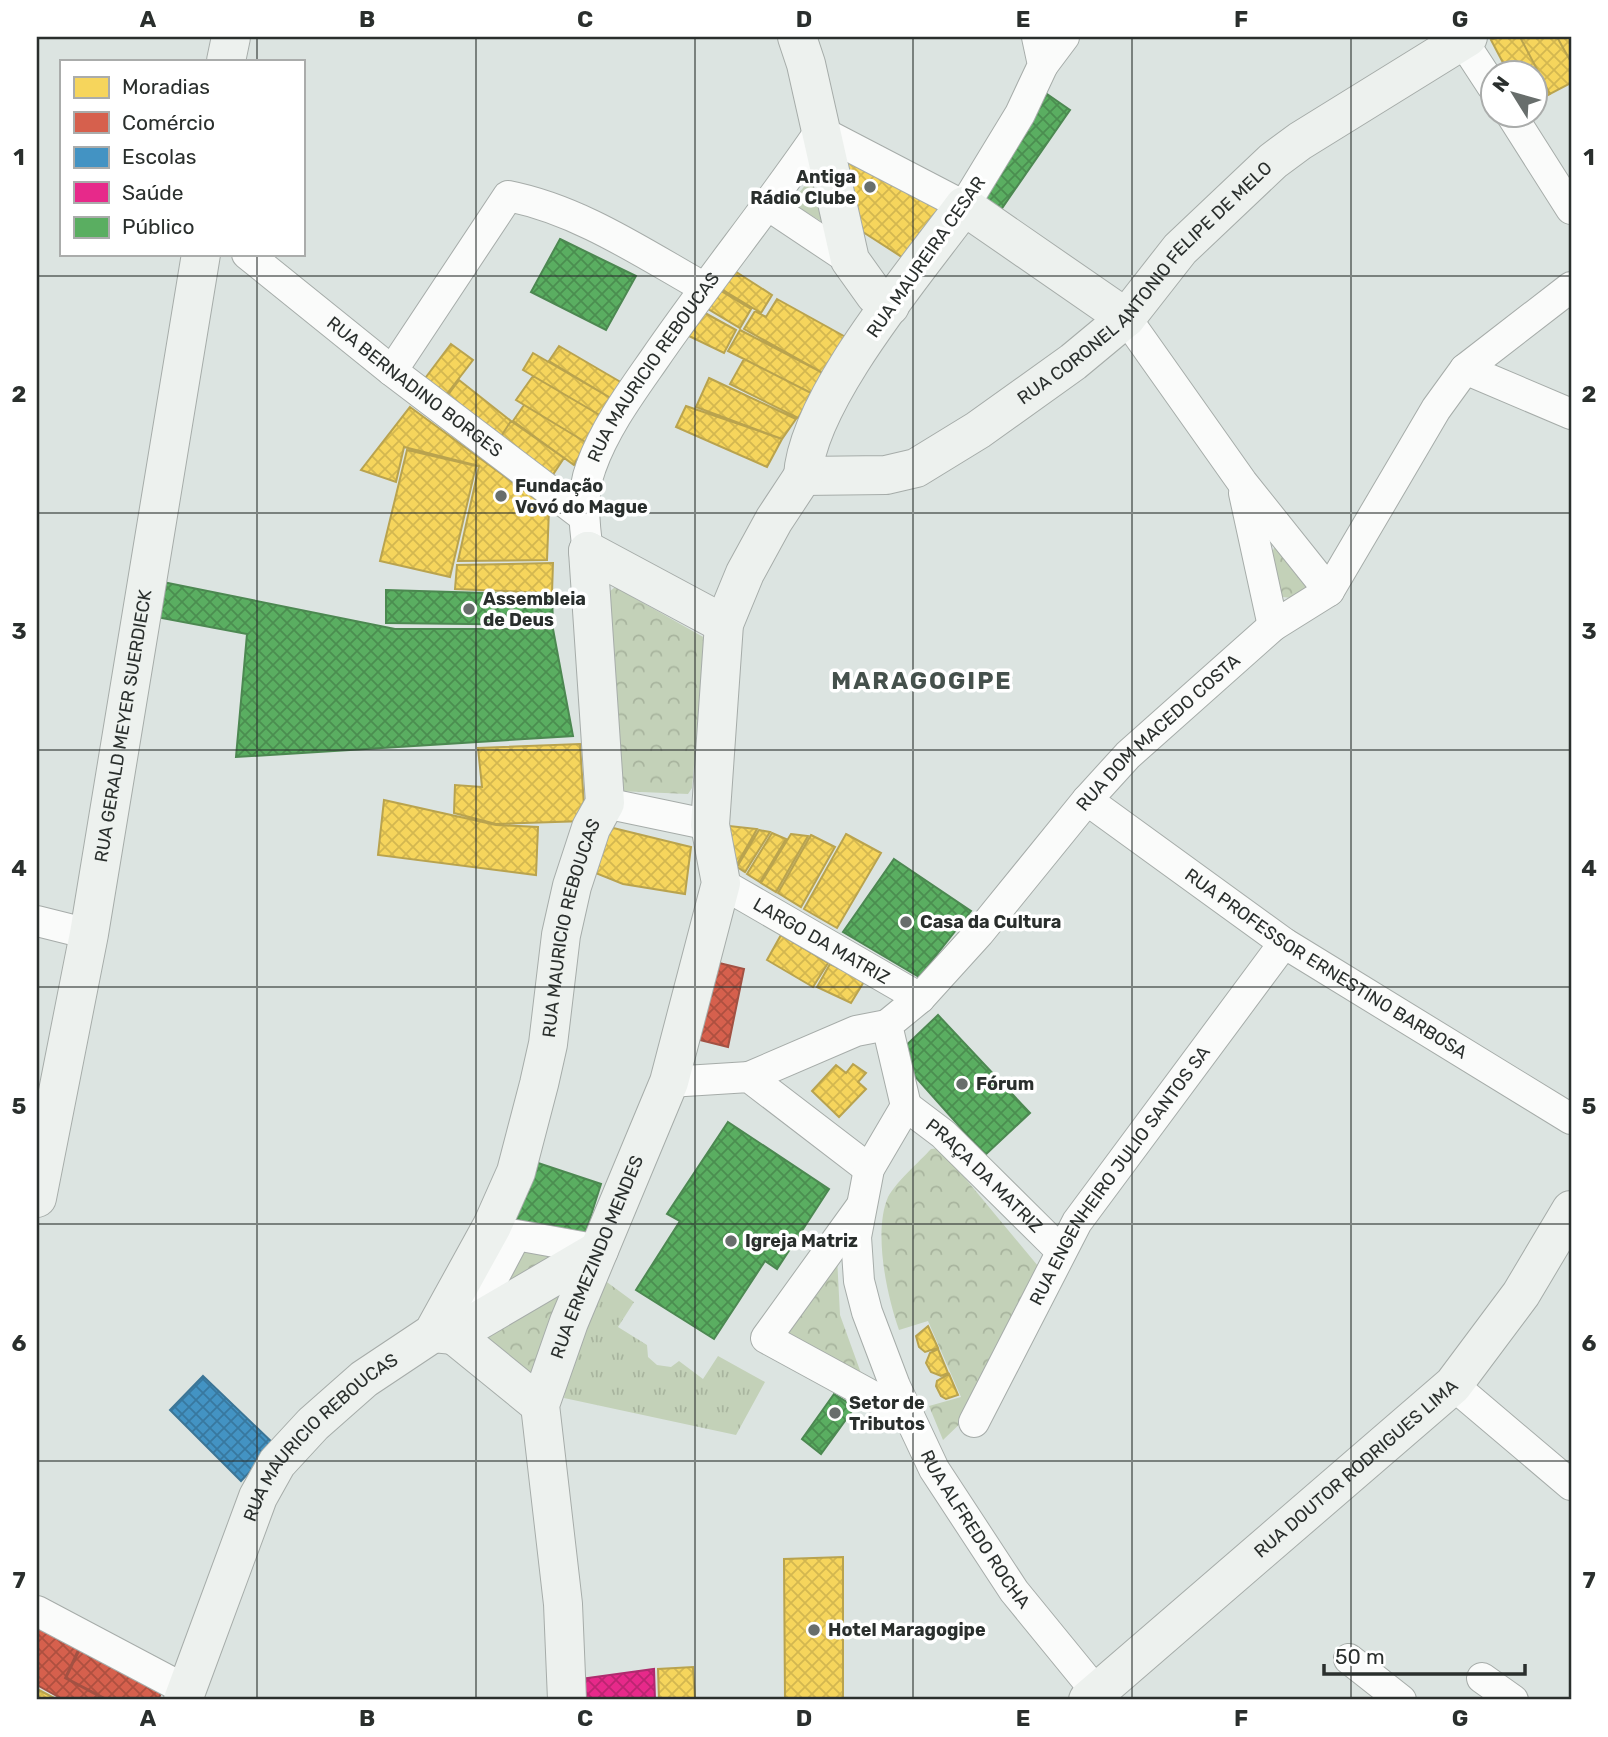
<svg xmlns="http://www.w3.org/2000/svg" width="1608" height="1737" font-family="Rubik,sans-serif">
<defs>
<pattern id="grass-tufts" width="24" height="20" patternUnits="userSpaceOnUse" patternTransform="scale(1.75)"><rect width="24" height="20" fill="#c3d1b8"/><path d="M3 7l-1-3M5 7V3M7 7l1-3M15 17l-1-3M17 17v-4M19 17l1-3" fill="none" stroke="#a8b49e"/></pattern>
<pattern id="forest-crowns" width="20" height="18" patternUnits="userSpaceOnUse" patternTransform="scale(1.75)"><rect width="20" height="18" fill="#c3d1b8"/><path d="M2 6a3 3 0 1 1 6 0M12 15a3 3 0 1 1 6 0" fill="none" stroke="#a8b49e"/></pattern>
<pattern id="homes-cross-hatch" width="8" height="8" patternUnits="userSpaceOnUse" patternTransform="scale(1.75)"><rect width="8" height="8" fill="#f6d55c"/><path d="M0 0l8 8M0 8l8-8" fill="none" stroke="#d3b750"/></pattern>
<pattern id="shops-cross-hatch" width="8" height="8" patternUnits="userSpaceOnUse" patternTransform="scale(1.75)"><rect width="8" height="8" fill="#d6604d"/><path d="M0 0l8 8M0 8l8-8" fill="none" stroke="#ae5040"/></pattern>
<pattern id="schools-cross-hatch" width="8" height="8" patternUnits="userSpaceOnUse" patternTransform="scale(1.75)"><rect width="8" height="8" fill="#4393c3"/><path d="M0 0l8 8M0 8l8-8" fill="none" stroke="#38789f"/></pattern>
<pattern id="health-cross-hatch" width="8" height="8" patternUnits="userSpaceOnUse" patternTransform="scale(1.75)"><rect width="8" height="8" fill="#e7298a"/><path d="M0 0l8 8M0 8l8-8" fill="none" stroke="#bb2471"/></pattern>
<pattern id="public-cross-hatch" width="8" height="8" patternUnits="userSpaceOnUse" patternTransform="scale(1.75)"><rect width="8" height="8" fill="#5aae61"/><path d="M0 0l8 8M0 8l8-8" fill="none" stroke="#4b8e50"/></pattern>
</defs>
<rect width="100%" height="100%" fill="#dce4e1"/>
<!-- grass -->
<path fill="url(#grass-tufts)" d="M600 1277 634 1302 618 1327 647 1345 648 1357 657 1365 671 1367 679 1361 703 1379 718 1356 765 1382 736 1435 564 1398 569 1371Z"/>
<!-- forest -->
<path fill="url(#forest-crowns)" d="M815 173 829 226 791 203Z
M1279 547 1308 583V589L1293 598 1282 597 1271 555 1274 548Z
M615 587 705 638 692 788 688 794 618 791 609 592Z
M940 1148 1038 1266 967 1417 943 1440 929 1406 961 1397 928 1321 899 1330C887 1296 873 1232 888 1197 895 1183 920 1161 931 1149Z
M517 1241 558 1252 494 1298Z
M837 1257 840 1315 862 1376 779 1328Z
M565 1285 532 1380 476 1339Z"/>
<!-- homes -->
<path fill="url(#homes-cross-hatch)" stroke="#b9a34e" stroke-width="2" d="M1497 37H1520L1550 94 1534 102V74H1509L1491 40Z
M1520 37H1557L1571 62V83L1550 94Z
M1557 37H1571V62Z
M843 158 941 210 908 261 849 223Z
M727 266 772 295 761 313 713 284Z
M711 285 751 309 740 328 698 303Z
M777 299 851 340 825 374 744 329 755 311 766 317Z
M705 313 736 330 724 353 689 336Z
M740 330 825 374 813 394 728 351Z
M451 344 473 360 443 399 423 381Z
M559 346 624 384 614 400 549 361Z
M533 353 614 400 603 417 523 370Z
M744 359 813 394 798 418 730 384Z
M533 376 603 417 587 443 516 400Z
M709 378 796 419 782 439 696 407Z
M459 380 511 421 498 441 445 399Z
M524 405 587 443 574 465 513 421Z
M686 406 782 439 767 467 676 427Z
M410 407 549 509 547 560 458 561 479 466 404 447 396 482 361 470Z
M511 421 564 458 550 479 498 441Z
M407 450 476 466 450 577 380 561Z
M553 563 552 593 455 589 457 565Z
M580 744 585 821 496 824 454 813 455 785 482 787 478 748Z
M384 800 496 825 538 827 536 875 378 855Z
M601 825 691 847 685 894 623 884 588 870Z
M729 826 757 829 736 866Z
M759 830 770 832 745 872 737 867Z
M772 833 786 839 760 882 747 874Z
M791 834 808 836 776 892 761 883Z
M846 834 881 853 837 928 804 909Z
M811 835 835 847 801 907 778 893Z
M781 935 828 963 813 987 767 960Z
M830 964 865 980 851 1003 817 987Z
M853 1064 866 1073 858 1082 866 1089 839 1117 812 1091 836 1065 846 1073Z
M928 1326 938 1348 925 1352 919 1347 916 1336Z
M938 1349 948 1373 941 1376 931 1372 926 1363 930 1353Z
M949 1374 958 1395 946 1399 941 1396 936 1386 937 1381Z
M843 1557V1700H785L784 1559Z
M693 1667 695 1700H659L658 1669Z
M37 1689 58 1700H37Z"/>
<!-- shops -->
<path fill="url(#shops-cross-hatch)" stroke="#a25143" stroke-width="2" d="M715 962 744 969 728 1047 696 1039Z
M37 1624 79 1648 65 1678 106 1700H64L37 1685Z
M80 1649 162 1691 158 1700H108L66 1678Z"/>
<!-- schools -->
<path fill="url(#schools-cross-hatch)" stroke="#3c7596" stroke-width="2" d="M203 1376 275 1445 241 1481 170 1410Z"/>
<!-- health -->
<path fill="url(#health-cross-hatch)" stroke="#ae2b6e" stroke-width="2" d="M654 1669 655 1700H585L580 1679Z"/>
<!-- public -->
<path fill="url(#public-cross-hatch)" stroke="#4c8851" stroke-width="2" d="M1047 94 1070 110 998 214 978 200Z
M560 239 636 276 606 330 531 292Z
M158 581 395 629H553L573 736 236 757 247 634 151 616Z
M386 590 552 595 553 625 386 623Z
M894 859 971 911 919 977 843 932Z
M938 1015 1030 1113 985 1155 896 1055Z
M728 1122 829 1189 777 1269 765 1261 714 1339 636 1290 680 1221 667 1214Z
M532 1161 601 1184 586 1231 579 1237 499 1217Z
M834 1394 855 1407 821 1454 802 1439Z"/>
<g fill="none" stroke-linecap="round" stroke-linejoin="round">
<!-- street casing -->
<g stroke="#a6aca9" stroke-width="32">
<g id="street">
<path d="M1460 37 1492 86"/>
<path d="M1043 65 1064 37"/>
<path d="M1512 116 1571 209"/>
<path d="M769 206 850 260"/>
<path id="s1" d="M247 254 392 371 583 516"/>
<path d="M1126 318 1242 482 1329 591"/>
<path d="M1465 369 1571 414"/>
<path d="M392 371 508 196C579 210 641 252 703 287"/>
<path d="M1244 493 1273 626"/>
<path id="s2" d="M588 551C584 524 581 493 591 467 605 428 630 394 653 361 707 282 767 209 820 131L964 206 1020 114 1043 65 1037 37"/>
<path id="s3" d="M1087 800 1284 943 1571 1119"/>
<path d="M605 803 710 825"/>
<path id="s4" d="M721 883 920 998"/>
<path d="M37 921 89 934"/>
<path d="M749 1077 856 1031 887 1025"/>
<path d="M669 1082 749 1077 869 1169"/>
<path id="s5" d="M906 1106 887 1025 920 998 979 933 1087 800 1128 755 1273 626 1329 591 1436 409 1465 369 1571 287"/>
<path id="s6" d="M906 1106 869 1169 856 1237 859 1281 867 1312 895 1386 934 1469 1014 1591 1103 1700"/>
<path id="s7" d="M906 1106 943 1134 1060 1250"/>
<path d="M860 1208 766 1338 909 1416"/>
<path d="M467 1328 516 1235 599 1250"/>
<path d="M1453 1385 1571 1485"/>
<path id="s8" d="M974 1422 1077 1222 1284 943"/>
<path d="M37 1611 188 1691"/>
<path d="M1349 1659 1401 1700"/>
<path d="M1482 1678 1513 1700"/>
</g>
</g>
<!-- secondary casing -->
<g stroke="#a6aca9" stroke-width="40">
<g id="secondary">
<path d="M797 37 806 64 850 260 875 295 890 306"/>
<path d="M226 61 231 37"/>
<path id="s9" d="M803 476 886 475 916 468 978 430 1073 362 1126 318 1180 249 1273 161 1300 141 1468 37"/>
<path d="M803 476C807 399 917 270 964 206L1126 318"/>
<path d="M588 551 724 624"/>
<path id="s10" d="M37 1198 89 934 201 254"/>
<path d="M433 1333 454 1335 599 1250"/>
<path d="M454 1335 540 1405"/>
<path id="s11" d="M183 1700 258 1497 277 1463 313 1424 364 1379 433 1333 492 1226 516 1172 539 1084 548 1044 561 935 572 886 591 828 605 803 588 551"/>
<path id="s12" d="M567 1700 563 1604 540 1405 569 1322 669 1082 721 883 710 825 724 624 745 573 774 520 803 476"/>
<path id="s13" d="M1088 1700 1453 1385 1521 1294 1571 1210"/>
</g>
</g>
<!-- street -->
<use href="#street" stroke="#fafbfa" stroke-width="30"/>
<!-- secondary -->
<use href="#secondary" stroke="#edf1ee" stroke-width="38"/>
</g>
<!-- grid -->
<path fill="none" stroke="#2a2f2d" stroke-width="2" stroke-opacity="0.55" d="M257 37V61M476 37V1700M695 37V1700M913 37V1700M1132 37V1700M1351 37V1700M257 254V1700M37 276H1571M37 513H1571M37 750H1571M37 987H1571M37 1224H1571M37 1461H1571"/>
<!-- markers -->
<g fill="#686e6c" stroke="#fff" stroke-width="2.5">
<circle cx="870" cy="187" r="7"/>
<circle cx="501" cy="496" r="7"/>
<circle cx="469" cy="609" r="7"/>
<circle cx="906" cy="922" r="7"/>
<circle cx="962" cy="1084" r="7"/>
<circle cx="731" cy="1241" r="7"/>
<circle cx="835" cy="1413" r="7"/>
<circle cx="814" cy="1630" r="7"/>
</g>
<g text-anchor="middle" stroke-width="7" stroke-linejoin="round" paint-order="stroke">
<!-- poi labels -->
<g font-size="18" font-weight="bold" fill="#2a2f2d" stroke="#fff" text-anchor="start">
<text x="856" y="183" text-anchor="end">Antiga<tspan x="856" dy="21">Rádio Clube</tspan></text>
<text x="515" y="492">Fundação<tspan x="515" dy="21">Vovó do Mague</tspan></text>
<text x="483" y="605">Assembleia<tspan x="483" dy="21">de Deus</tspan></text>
<text x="920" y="928">Casa da Cultura</text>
<text x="976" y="1090">Fórum</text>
<text x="745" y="1247">Igreja Matriz</text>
<text x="849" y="1409">Setor de<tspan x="849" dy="21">Tributos</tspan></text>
<text x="828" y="1636">Hotel Maragogipe</text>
</g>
<!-- street labels -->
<g font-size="18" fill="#2a2f2d" stroke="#fff">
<text transform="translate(926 257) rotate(-55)" y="6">RUA MAUREIRA CESAR</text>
<text dy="6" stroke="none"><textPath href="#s9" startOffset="410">RUA CORONEL ANTONIO FELIPE DE MELO</textPath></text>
<text dy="6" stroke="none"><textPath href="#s2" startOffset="203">RUA MAURICIO REBOUCAS</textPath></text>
<text dy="6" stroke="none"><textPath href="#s1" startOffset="214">RUA BERNADINO BORGES</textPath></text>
<text dy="6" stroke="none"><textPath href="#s10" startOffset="480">RUA GERALD MEYER SUERDIECK</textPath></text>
<text dy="6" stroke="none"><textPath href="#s5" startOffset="483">RUA DOM MACEDO COSTA</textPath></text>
<text dy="6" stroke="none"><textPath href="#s11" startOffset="891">RUA MAURICIO REBOUCAS</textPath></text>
<text dy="6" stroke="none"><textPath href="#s4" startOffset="116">LARGO DA MATRIZ</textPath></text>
<text dy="6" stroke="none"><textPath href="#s3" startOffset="290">RUA PROFESSOR ERNESTINO BARBOSA</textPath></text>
<text dy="6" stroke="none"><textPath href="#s7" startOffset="105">PRAÇA DA MATRIZ</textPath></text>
<text dy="6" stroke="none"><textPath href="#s8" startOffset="287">RUA ENGENHEIRO JULIO SANTOS SA</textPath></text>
<text dy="6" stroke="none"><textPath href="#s12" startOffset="455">RUA ERMEZINDO MENDES</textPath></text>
<text dy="6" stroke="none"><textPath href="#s11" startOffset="303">RUA MAURICIO REBOUCAS</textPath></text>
<text dy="6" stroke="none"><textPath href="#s13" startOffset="354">RUA DOUTOR RODRIGUES LIMA</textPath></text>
<text dy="6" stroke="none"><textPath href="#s6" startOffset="462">RUA ALFREDO ROCHA</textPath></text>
</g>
<!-- district labels -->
<g font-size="24" font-weight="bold" letter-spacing="2" fill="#45514c" stroke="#fff">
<text x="922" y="689">MARAGOGIPE</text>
</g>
</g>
<!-- border -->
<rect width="1608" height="1737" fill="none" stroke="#ffffff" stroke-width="77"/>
<!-- legend -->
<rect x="60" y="60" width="245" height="196" fill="#ffffff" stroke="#aaacab" stroke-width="2"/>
<rect x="74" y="77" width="35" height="21" fill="#f6d55c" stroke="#aaacab" stroke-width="2"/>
<text x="122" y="94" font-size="21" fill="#2a2f2d">Moradias</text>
<rect x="74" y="112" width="35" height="21" fill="#d6604d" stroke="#aaacab" stroke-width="2"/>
<text x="122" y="130" font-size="21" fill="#2a2f2d">Comércio</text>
<rect x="74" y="147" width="35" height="21" fill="#4393c3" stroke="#aaacab" stroke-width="2"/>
<text x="122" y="164" font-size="21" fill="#2a2f2d">Escolas</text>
<rect x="74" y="182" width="35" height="21" fill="#e7298a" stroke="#aaacab" stroke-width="2"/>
<text x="122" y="200" font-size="21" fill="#2a2f2d">Saúde</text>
<rect x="74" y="217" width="35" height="21" fill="#5aae61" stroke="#aaacab" stroke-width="2"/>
<text x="122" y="234" font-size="21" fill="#2a2f2d">Público</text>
<!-- north arrow -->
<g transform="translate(1514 94) rotate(307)"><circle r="33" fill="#ffffff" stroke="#aaacab" stroke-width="2"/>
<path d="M0-5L12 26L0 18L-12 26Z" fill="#686e6c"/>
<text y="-10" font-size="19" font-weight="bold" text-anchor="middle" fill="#2a2f2d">N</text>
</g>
<!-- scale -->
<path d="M1324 1664v10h201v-10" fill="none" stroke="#2a2f2d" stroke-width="3.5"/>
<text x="1335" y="1664" font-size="21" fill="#2a2f2d" stroke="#ffffff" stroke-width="5" paint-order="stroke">50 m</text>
<rect x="38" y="38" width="1532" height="1660" fill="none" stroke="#2a2f2d" stroke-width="2.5"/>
<g font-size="23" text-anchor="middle" font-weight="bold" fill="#2a2f2d">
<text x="148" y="27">A</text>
<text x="367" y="27">B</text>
<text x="585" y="27">C</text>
<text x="804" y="27">D</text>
<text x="1023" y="27">E</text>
<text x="1241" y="27">F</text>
<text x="1460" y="27">G</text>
<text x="19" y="165">1</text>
<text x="1589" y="165">1</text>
<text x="19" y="402">2</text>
<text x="1589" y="402">2</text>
<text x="19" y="639">3</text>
<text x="1589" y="639">3</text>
<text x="19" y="876">4</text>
<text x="1589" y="876">4</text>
<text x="19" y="1114">5</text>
<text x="1589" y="1114">5</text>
<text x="19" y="1351">6</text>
<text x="1589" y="1351">6</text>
<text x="19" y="1588">7</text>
<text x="1589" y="1588">7</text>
<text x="148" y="1726">A</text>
<text x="367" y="1726">B</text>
<text x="585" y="1726">C</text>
<text x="804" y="1726">D</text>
<text x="1023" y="1726">E</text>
<text x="1241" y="1726">F</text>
<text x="1460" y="1726">G</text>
</g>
</svg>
